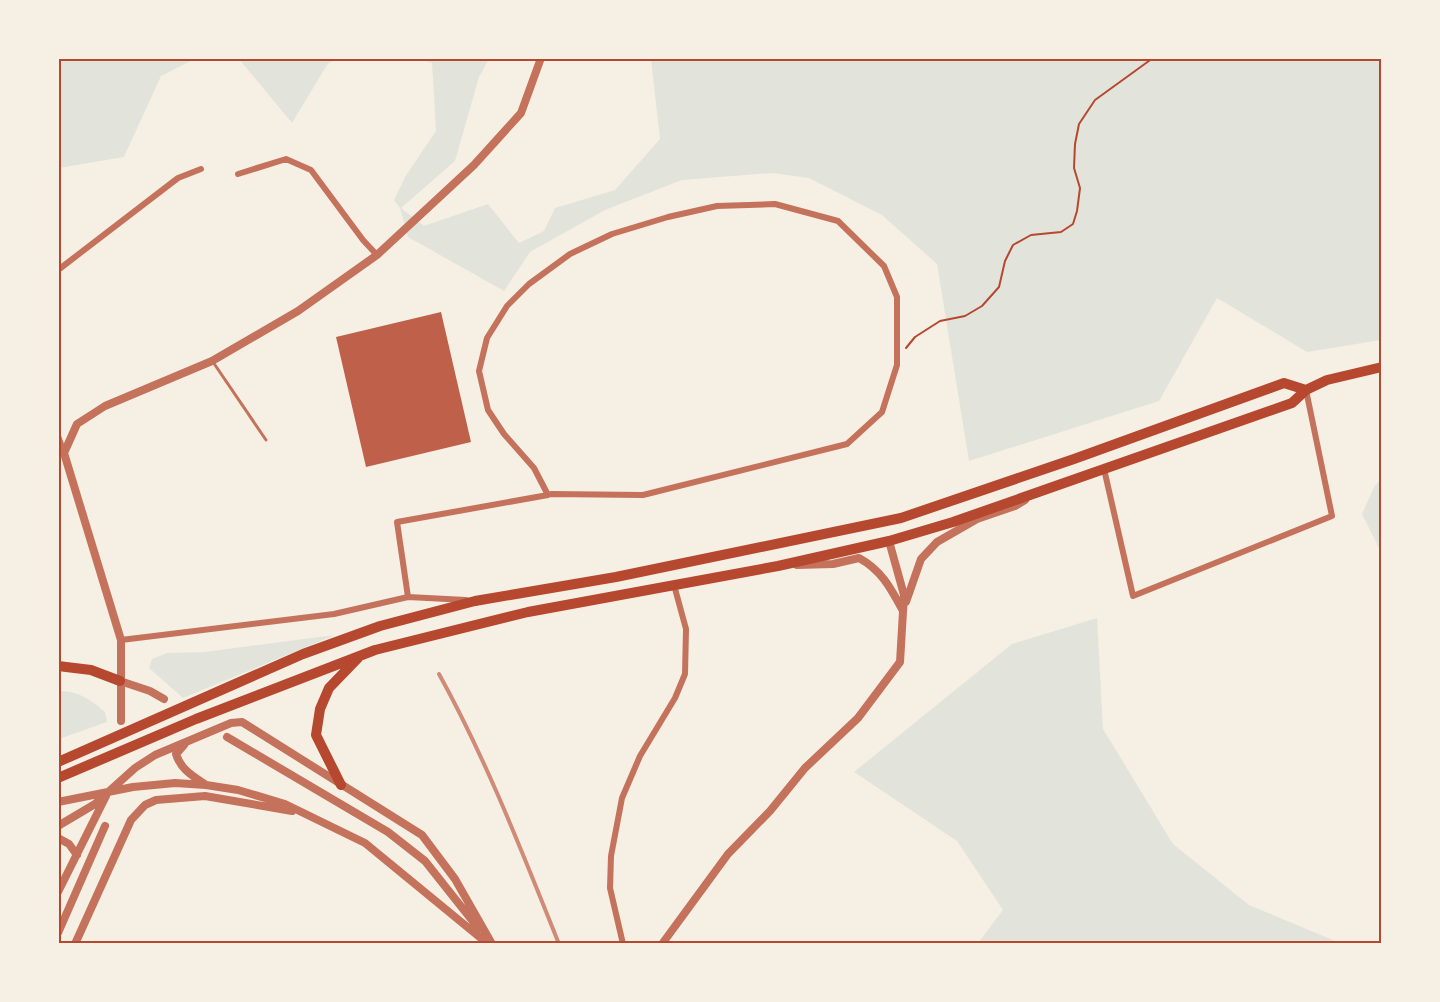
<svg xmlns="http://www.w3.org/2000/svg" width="1440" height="1002" font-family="Poppins,sans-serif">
<rect width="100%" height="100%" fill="#f6efe4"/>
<!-- green -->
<path fill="#e2e4dc" d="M59 58H195V59L161 76 124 157 59 168Z
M239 59H335L327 65 292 123Z
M420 59H489L479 77 455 161 401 208 424 226 488 204 519 243 544 231 555 208 615 190 660 139 651 59H1381V340L1307 352 1217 298 1159 401 969 461 937 264 882 215 809 178 772 173 682 180 605 210 530 252 504 291 408 237 400 208 394 200 405 177 436 131 432 63Z
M1381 479V552L1362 514 1374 487Z
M1097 618 1103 729 1173 844 1249 905 1340 943H978L1003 910 957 841 854 772 1012 644Z
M335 635 183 698 149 668 152 659 167 653 204 652Z
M59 691C79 691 90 699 105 712L107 722 59 739Z"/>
<!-- building -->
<path fill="#bf614a" d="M441 312 471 442 366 467 336 337Z"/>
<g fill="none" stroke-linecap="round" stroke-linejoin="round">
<!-- path -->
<path stroke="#b5482f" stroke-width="2" d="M906 348 915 337 940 321 965 316 982 306 999 287 1005 261 1013 245 1031 235 1061 232 1073 224 1077 211 1080 188 1074 168 1075 144 1079 124 1095 100 1153 58"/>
<!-- service -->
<path stroke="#c5725c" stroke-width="3" d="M213 362 266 440"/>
<!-- minor -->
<path stroke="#c5725c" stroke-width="6" d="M238 174 286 159 311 170 363 240 377 255
M58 270 178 178 201 169
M58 436 64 453
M1104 469 1133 596 1332 516 1306 390
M466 600 408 597 397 522 548 495 551 494 643 495 847 444 882 412 897 365V297L884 266 838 221 775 204 717 206 668 217 612 234 570 254 529 284 507 306 487 338 479 371 488 410 504 434 534 468 548 495
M121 640 334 614 408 597
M623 944 610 888 611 856 622 798 640 756 675 698 685 674 686 629 674 585"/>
<!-- tertiary -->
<path stroke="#c5725c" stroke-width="8" d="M797 565 833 564 859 558C881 570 890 587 902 609
M906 602 921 559 937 542 977 519 1015 506 1025 500
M120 681 150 691 164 699
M121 721V640L64 453 77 424 105 406 212 361 298 311 377 255 474 165 521 113 541 58
M227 737 388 832 425 861 479 929
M184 745 176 754C181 770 193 776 206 785
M58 802 133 787 175 783 206 785 238 790 285 804 365 843 488 944
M58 826 95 804 135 768 155 755 231 723 242 722 422 835 455 879 492 944
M58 838 69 844 77 855
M58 892 106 796
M58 933 105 826
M75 944 131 820 145 805 156 800 205 796 292 811
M662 944 728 854 770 811 805 768 858 718 900 662 904 595 889 541"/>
<!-- primary -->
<path stroke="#b5482f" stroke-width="10" d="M58 666 91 670 120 681
M58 762 303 654 380 626 475 601 616 577 901 518 1074 459 1284 383 1306 390
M58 778 196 719 375 650 528 612 778 566 889 541 953 522 1292 403 1306 390 1327 380 1382 367
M341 785 316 735 320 709 329 688 358 658"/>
<!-- rail -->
<path stroke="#cf8b77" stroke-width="4" d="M439 674C487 761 522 852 559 944"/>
</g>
<!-- border -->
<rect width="1440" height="1002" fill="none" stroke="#f6efe4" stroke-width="120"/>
<rect x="60" y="60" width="1320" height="882" fill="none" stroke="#b5482f" stroke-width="2"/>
</svg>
